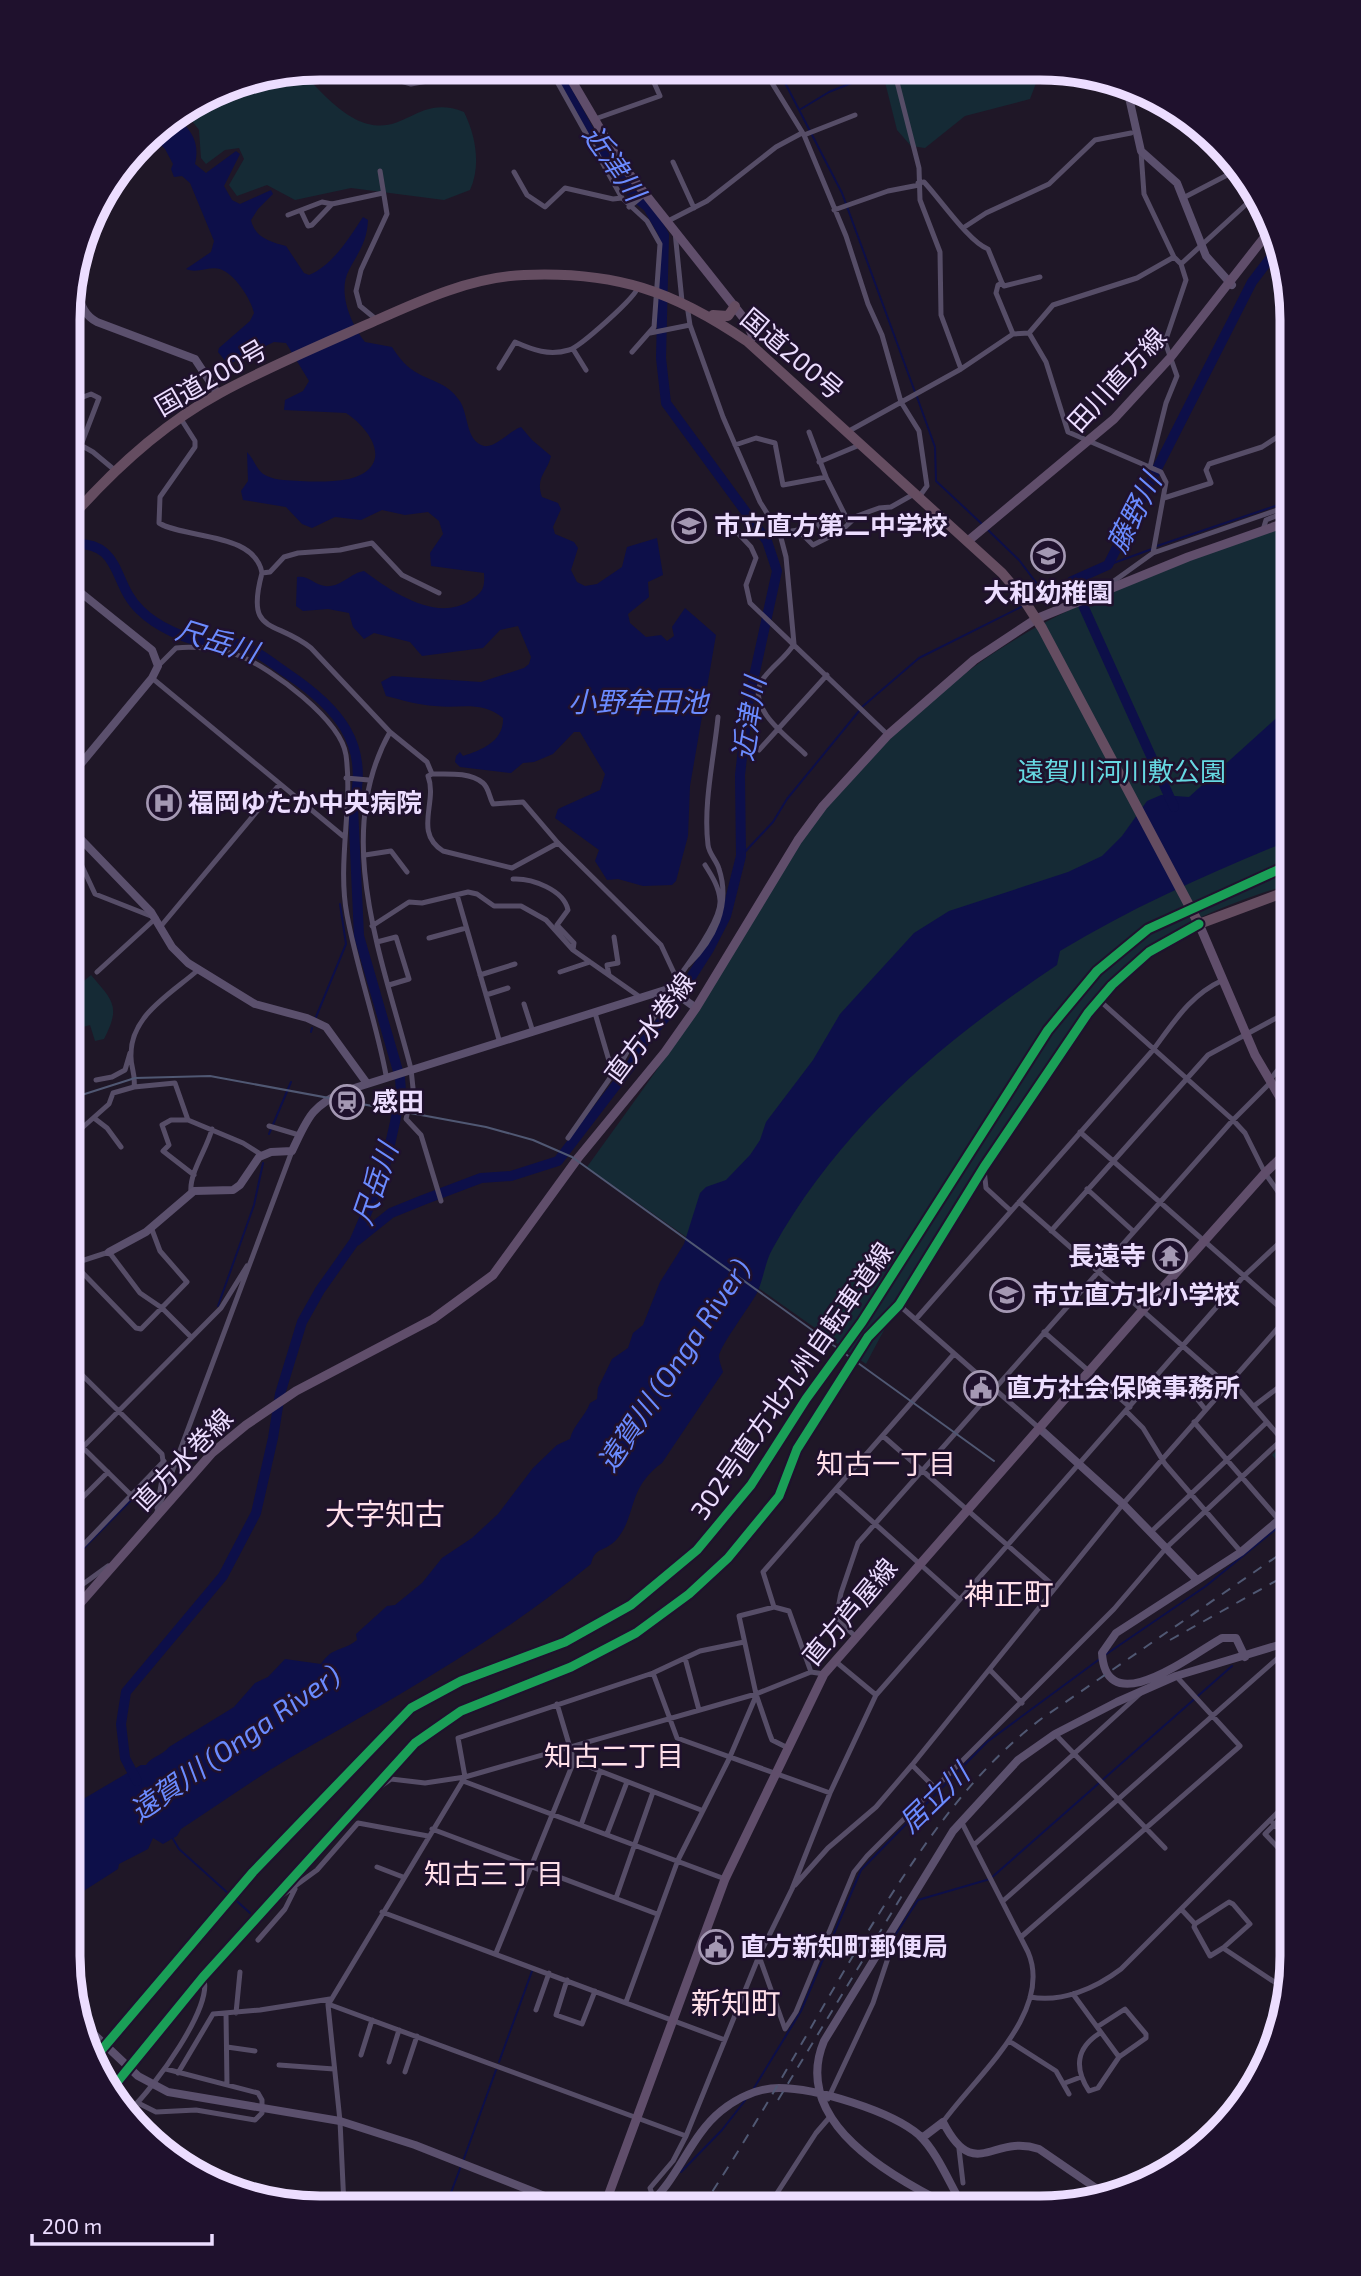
<svg xmlns="http://www.w3.org/2000/svg" width="1361" height="2276" font-family="'Exo 2','Noto Sans JP',sans-serif">
<rect width="100%" height="100%" fill="#1f1727"/>
<!-- green -->
<path fill="#152a35" d="M882 70H1041L1030 99 965 116 925 148 911 146 897 130Z
M301 72C318 88 334 108 355 119 403 143 415 92 464 112 476 136 481 166 470 190L444 200 351 188 295 200 267 185 237 196 229 185 244 159 239 148 225 150 206 164 201 158 199 130 185 112 224 87Z
M1293 524V883C1243 899 1184 919 1144 952 1086 999 1047 1065 1007 1127 957 1205 908 1283 866 1364L587 1167C625 1114 664 1062 699 1007 743 941 784 858 833 799 873 752 918 709 967 672 1057 603 1186 560 1293 524Z
M91 975C113 1001 121 1006 104 1039L95 1041 90 1025 72 1030 69 998 74 995 72 991Z
M1280 1447 1292 1457V1485L1286 1477 1289 1474 1272 1455Z"/>
<!-- water -->
<path fill="#0d0f49" d="M177 117C192 131 200 143 195 164L206 173 236 151 240 154 224 186 232 200 240 204 271 190 273 194 258 209 251 220C255 238 271 242 286 246L304 273 309 275C333 265 349 238 363 217L368 220C367 242 359 251 349 270 337 292 351 324 365 342L392 347C399 358 407 368 419 374 434 382 448 384 459 400 469 413 465 441 484 446 496 448 509 431 521 427L532 440 551 456C547 473 535 477 542 497L558 503 561 509 553 527 555 534 574 542 578 548 571 570 577 582 585 586 597 584 622 567 627 547 657 538 663 575 648 582 649 597 628 614 630 623 646 637 661 635 667 641 674 636 672 627 685 608 716 635 690 786 688 836 676 881 672 885 643 886 618 879 607 880 595 861 599 850 555 818 558 809 600 790 605 774 580 732H574L553 754 534 762 523 763 511 773 460 767 455 762 456 756 460 752 463 756C482 750 504 741 503 718 480 700 461 709 435 706 418 705 402 700 386 696L381 682 392 676 481 682 524 668 529 664 531 657 518 626 500 630 483 648 422 656 410 642 374 633 364 639 353 627 349 613 328 609 303 611 296 606 297 577C308 575 315 585 325 586 341 588 350 573 364 571 392 592 437 623 471 600 483 592 485 588 484 573L431 566 430 553 443 534 439 521 428 512 405 515 382 510 361 520 335 517 312 528 302 524 286 507 243 500 241 491 248 481 247 452C255 460 256 471 267 476 277 481 289 480 300 481 316 482 332 482 349 479 395 467 372 430 346 413L284 410 285 400 303 391 309 381 286 343 274 342 231 363H227L218 352 219 348 250 321 254 313C251 299 235 274 220 269 209 266 197 274 186 269L211 252 214 241 190 183 182 176 174 177 171 169 173 164 165 149 151 135Z
M1293 703V772L1278 788 1286 792 1293 789V839C1212 872 1135 906 1060 951L1057 965C943 1041 841 1126 773 1248 765 1261 764 1278 757 1293 750 1306 720 1346 719 1356 719 1361 722 1368 723 1372L662 1463C627 1488 637 1515 617 1539 606 1552 595 1546 591 1564 498 1641 392 1699 288 1759 251 1781 217 1806 181 1829L177 1836 163 1844 153 1838 148 1849 119 1864 118 1869 68 1901V1808L141 1765H146C152 1756 162 1756 169 1747L234 1707 255 1683 268 1677 285 1659 321 1664C333 1646 342 1652 357 1640L356 1634 387 1606 395 1605 422 1583 442 1558 472 1538 498 1514 533 1468 557 1445 570 1439C573 1425 585 1417 590 1403L597 1399 598 1388 612 1359 628 1348 633 1333 643 1325 660 1282 684 1244 700 1193 706 1187 726 1180 750 1155 760 1140 766 1122 813 1060 840 1014 914 933 949 911 1068 872 1102 856 1122 836 1147 801 1161 795 1189 797Z"/>
<g fill="none" stroke-linecap="round" stroke-linejoin="round">
<!-- stream -->
<path stroke="#0d0f49" stroke-width="2" d="M768 71 780 73 842 193 915 392
M801 109 829 92 859 80 856 70
M917 397 935 447 936 481 983 525
M987 529 1019 560 1044 593
M1157 546 1293 500
M1108 565 1152 549
M1029 602 1072 581
M862 707 919 658 1021 607
M741 856 773 822 787 799 859 711
M316 1017 346 944 340 904
M311 1032 312 1028
M269 1134 291 1082
M218 1306 254 1205 263 1163
M69 1465 82 1452
M76 1556 156 1475
M1105 1655 1206 1586 1292 1516
M173 1839 179 1849 250 1913
M894 1937 918 1900 990 1879 1232 1666
M499 2062 532 1971
M754 2088 801 2011 861 1870 987 1742 1101 1658
M463 2161 496 2070
M681 2172 722 2130 747 2098
M446 2206 461 2166"/>
<!-- river -->
<path stroke="#0d0f49" stroke-width="10" d="M70 544C123 540 112 584 140 610 157 627 185 639 208 643L217 638C254 647 258 653 288 674 337 707 371 744 353 807L359 936 400 1078 401 1091 395 1122 383 1175 354 1242 320 1290 302 1322 280 1394 273 1438 256 1513 223 1576 126 1692 121 1724 125 1758 137 1781
M1174 807 1072 581 1108 565 1252 282 1278 248
M356 1241 391 1213 423 1200 481 1178 511 1176 558 1161 630 1067 645 1040 665 1018 709 949 726 916 741 856 740 775 748 704 777 571 767 541 666 403 661 358 664 235 648 207 634 196 597 145 555 69"/>
<!-- street -->
<path stroke="#564d67" stroke-width="5" d="M550 69 622 198 647 221 660 244 654 327 632 352
M764 70 804 135 846 236 868 304 882 335 901 402 919 431 927 486 919 497
M894 70 919 168 920 200 940 252 941 315 961 369
M374 73 411 84 444 78 455 81 486 69
M654 82 676 69
M772 82 796 70
M595 119 660 96 648 69
M804 135 855 115
M1141 152 1144 194 1174 257 1181 264 1186 280 1165 342 1177 376 1166 403 1150 467
M673 162 694 208
M514 172 527 195 545 207 565 188 613 199 622 198
M918 183 924 182C940 199 970 243 988 249L1002 283 998 285 996 293 1013 334
M1183 198 1233 172
M629 207 645 194
M834 210 888 191 919 185
M301 211 308 226 312 225 332 204
M288 215 322 202 332 204 383 193
M668 221 707 201 776 147 802 133
M963 228 986 213 1049 184 1095 140 1131 133
M675 232 682 301
M1181 264 1253 198
M1002 283 1004 286 1040 277
M1287 292 1286 303 1290 308
M687 305 690 325 723 417 760 502 780 534 786 557 794 644C785 659 770 667 761 682 747 709 789 738 805 754
M377 320 360 306 356 291 361 270 387 214 380 171
M70 328 83 312
M650 333 690 325
M1029 333 1046 362 1068 432 1161 472 1166 482 1153 553 1114 581 1112 587
M573 349 586 370
M499 368 515 342C533 350 549 356 569 350 580 347 636 297 638 287
M70 402 91 394 99 398 81 445
M181 419 195 441V447L160 497 159 523C185 539 255 532 262 573 245 636 275 619 311 648L390 732 427 762 432 774 428 776C438 802 413 832 443 851L512 868 558 843
M1288 429 1293 446
M849 431 961 369 1013 334 1029 333 1053 305 1137 278 1174 257
M70 439 93 452 117 472
M735 445 756 438 775 443 783 485 826 477 809 432
M819 462 862 444
M826 477 849 523
M1164 498 1211 483 1206 470 1209 464 1262 447 1293 427
M816 521 827 537
M735 530 751 547 756 558 746 585 750 603 888 735
M1263 530 1266 520 1293 509
M779 533 798 530 813 545 841 531 857 516 879 508 891 507 914 494
M1153 553 1286 507H1293
M262 573 270 572 284 557 298 553 340 550 372 543 402 575 439 593
M158 666 176 648C196 646 221 649 240 656 271 668 341 720 346 755 353 807 337 862 347 915 357 969 376 1021 386 1075
M152 678 343 836
M390 732C331 836 384 963 411 1069L413 1088 406 1119 421 1135 441 1201
M759 750 827 675
M432 774C448 774 470 772 483 783 489 788 489 797 493 804L523 802 558 843 661 945 675 975 672 990 652 1020 638 1033 622 1061 568 1138
M346 778 369 780
M73 832 81 864 95 894 156 918 97 972
M365 855 391 851 407 872
M70 866 81 864
M513 879C532 878 564 890 568 910L557 925 574 943 573 950
M1282 892 1293 918
M457 895 500 1043
M161 926 279 785
M372 926 409 902 422 903 468 892 477 894 494 906H521L546 920 573 950 640 997
M429 938 466 928
M377 942 396 937 409 979 389 985
M688 965C714 940 731 905 719 869 717 861 709 854 708 845 703 804 714 758 718 717
M560 972 590 962
M480 975 515 964
M609 975 607 965 618 963 614 937
M675 982C687 966 722 920 720 900 719 887 712 876 705 865
M486 995 508 988
M1099 1000 1233 1120 1245 1133 1265 1173 1292 1212
M524 1004 533 1032
M595 1013 610 1064
M96 1080 112 1077 125 1070 130 1053
M1269 1081 1292 1052
M134 1087 175 1083 188 1120 243 1143 262 1155
M94 1118 107 1128 121 1147
M188 1120H171L162 1125 169 1145 163 1151 194 1175
M269 1126 299 1135
M1080 1132 1292 1318
M74 1135 109 1104 113 1093 134 1087C136 1074 130 1066 131 1054 131 1015 172 993 198 970
M984 1169 986 1188 1011 1211
M1087 1189 1133 1231
M191 1192C189 1173 207 1149 212 1129
M69 1197C77 1178 82 1147 69 1129
M1019 1202 1226 1384 1235 1385 1292 1451
M1051 1231 1208 1055 1293 1009
M74 1264 136 1328 141 1329 187 1282 160 1251 151 1227
M69 1265 109 1252 140 1293 162 1308 191 1337
M899 1305 1039 1428
M916 1319 1153 1050C1174 1022 1190 995 1223 980
M1044 1332 1130 1407
M69 1362 162 1454 164 1468 157 1508
M1254 1406 1292 1377
M1205 1409 1194 1395 1206 1389 1215 1397
M1126 1411 1143 1428 1165 1464 1241 1552
M1194 1422 1279 1520
M69 1434 132 1496
M883 1436 1055 1587
M69 1461 221 1308 247 1266
M836 1489 959 1599
M82 1498 108 1472
M157 1512 292 1151
M1152 1531 1267 1422
M69 1560 164 1461
M69 1579 79 1587 108 1566
M774 1607 789 1611 811 1672
M855 1636 836 1619 841 1593 858 1543 1233 1120 1270 1083
M685 1658 699 1710
M835 1661 876 1695
M991 1671 1022 1703
M653 1673 677 1738 830 1793
M1055 1734 1165 1848
M786 1747 772 1740 770 1735 756 1694 739 1616 774 1607 763 1572 954 1354
M574 1761 701 1810
M912 1765 934 1787
M463 1781 725 1879
M367 1796 391 1779 425 1783 465 1777 756 1694 811 1672 824 1674
M1283 1813 1292 1822
M1273 1823 1292 1842
M581 1825 600 1772
M432 1829 657 1914
M607 1834 627 1782
M975 1844 1143 1691
M1292 1856 1285 1855 1265 1834 1292 1807
M377 1867 403 1877
M795 1885 828 1848 876 1807 912 1765 1123 1504 1292 1312
M616 1898 653 1792
M1003 1901 1287 1650 1290 1642
M269 1905 317 1870 358 1823 428 1836
M1181 1909 1195 1924 1194 1927 1210 1956 1223 1948 1288 1991
M382 1912 725 2040
M1195 1924 1229 1902 1233 1904 1250 1924 1223 1948
M1021 1937 1240 1746 1176 1676
M258 1940 285 1909 295 1889
M496 1953 574 1761 557 1704
M759 1956 785 2029 796 2012 854 1872 867 1856 1114 1609 1167 1547 1292 1430
M567 1980 556 2015 582 2024 595 1991
M1073 1994 1119 2057
M1030 1997C1062 2003 1096 1988 1121 1969L1292 1798
M626 2002 678 1860 729 1759 756 1696
M328 2004 686 2136
M536 2010 549 1973
M226 2013 227 2085
M236 2013 240 1972
M1097 2027 1125 2009 1146 2034V2038L1119 2057 1098 2088 1089 2091C1074 2068 1076 2048 1100 2033
M1009 2041 1056 2071 1069 2094
M227 2047 255 2051
M361 2055 372 2020
M389 2062 399 2030
M279 2065 334 2069
M405 2072 417 2036
M178 2073 213 2014 260 2010 330 1999
M1065 2083 1081 2077
M114 2086 203 1977 415 1743 461 1711 571 1667 636 1633 689 1594 728 1558 779 1496 797 1449 868 1337 899 1305 984 1167 1088 1013 1112 985 1149 952 1199 924
M828 2099 873 2003 892 1946 884 1941
M138 2103 156 2112 196 2110 255 2120 262 2113V2100L258 2093 166 2069
M131 2109C152 2090 216 2004 203 1977
M943 2122C975 2077 1054 2012 1028 1952L961 1821
M959 2149 963 2183
M654 2200 650 2188 673 2161 686 2136 759 1956 792 1889 830 1793 876 1695 1243 1277 1292 1231
M344 2206 340 2121 328 2005 465 1777 458 1738 653 1673 700 1651 744 1642
M768 2207 816 2133 829 2118
M854 2207 860 2197 876 2207
M912 2207 923 2191"/>
<!-- secondary -->
<path stroke="#5b506d" stroke-width="8" d="M1128 93 1141 151 1177 183 1206 256 1232 285
M94 210C100 245 57 300 97 322L195 359 218 394
M70 777 152 678 158 666 152 650 70 584
M70 828 151 912 172 947 188 963 255 1004 307 1018 326 1027 366 1082
M109 1252 146 1232 194 1191 233 1190 240 1185 259 1157 271 1152 292 1151C308 1118 310 1107 345 1091L665 990 674 992 696 1008
M1039 1428 1123 1504 1197 1580
M1245 1657 1236 1638H1222C1193 1654 1106 1723 1102 1653L1116 1633 1241 1552 1292 1509
M82 2023 138 2076 168 2092 340 2121 415 2145 570 2206
M922 2138 943 2122C975 2184 992 2133 1039 2149L1106 2195
M646 2207C678 2181 689 2137 721 2111 737 2098 758 2088 779 2088 816 2088 891 2111 919 2135 938 2153 950 2185 964 2208
M952 2207C893 2178 790 2122 824 2041L953 1831 1018 1760 1055 1734 1117 1702 1176 1676 1292 1641"/>
<!-- primary -->
<path stroke="#604e6b" stroke-width="9" d="M565 69 619 161 746 321 753 336 748 342
M968 541 1114 419 1170 358 1274 225
M1199 924 1255 1055 1292 1118
M69 1616 212 1453 246 1425 296 1391 433 1319 493 1275 578 1158 665 1052 696 1008 798 840 823 806 888 735 974 660 1036 619 1188 557 1293 520
M604 2207 725 1879 824 1674 1141 1312 1265 1173 1292 1147"/>
<!-- highway -->
<path stroke="#654d61" stroke-width="10" d="M713 315 728 316 735 306
M70 519C112 471 163 424 220 393 268 367 318 346 368 324 417 302 470 277 524 275 615 271 674 291 748 342L1002 573 1020 594 1042 628 1199 924 1293 889"/>
<!-- tram -->
<path stroke="#505873" stroke-width="2" d="M69 1099 135 1078 210 1076 486 1127 533 1140 572 1157 994 1461"/>
<!-- rail -->
<path stroke="#505873" stroke-width="2" stroke-dasharray="10 9" stroke-linecap="butt" d="M1170 1640 1292 1572
M778 2100 903 1894
M702 2207C773 2102 829 1988 899 1883 940 1821 981 1765 1041 1719L1292 1546"/>
<!-- cycleway casing -->
<g stroke="#1f112d" stroke-width="13">
<path id="cycleway" d="M93 2060 253 1872 411 1708 461 1681 565 1642 631 1605 697 1550 751 1485 806 1399 862 1322 1048 1030 1097 971 1148 929 1293 863
M114 2086 203 1977 415 1743 461 1711 571 1667 636 1633 689 1594 728 1558 779 1496 797 1449 868 1337 899 1305 984 1167 1088 1013 1112 985 1149 952 1199 924"/>
</g>
<!-- cycleway -->
<use href="#cycleway" stroke="#1a9f57" stroke-width="9"/>
</g>
<!-- icons -->
<defs>
<g id="school-ring" transform="scale(1.75)"><circle r="9.5" fill="#1f112d" stroke="#a498b3" stroke-width="1.5"/><path d="M0-5L7-2L0 1L-7-2ZM-4 1L0 2.5L4 1V4Q0 6-4 4Z" fill="#a498b3"/></g>
<g id="hospital-ring" transform="scale(1.75)"><circle r="9.5" fill="#1f112d" stroke="#a498b3" stroke-width="1.5"/><path d="M-5-5h3v3.5h4V-5h3V5h-3V1.5h-4V5h-3Z" fill="#a498b3"/></g>
<g id="station-ring" transform="scale(1.75)"><circle r="9.5" fill="#1f112d" stroke="#a498b3" stroke-width="1.5"/><path d="M-3-6H3Q5-6 5-4V2Q5 4 3 4L4.5 6H3L1.5 4h-3L-3 6H-4.5L-3 4Q-5 4-5 2V-4Q-5-6-3-6ZM-3.5-4v3h7v-3ZM-3.5 1v1.5H-2V1ZM2 1v1.5H3.5V1Z" fill="#a498b3"/></g>
<g id="temple-ring" transform="scale(1.75)"><circle r="9.5" fill="#1f112d" stroke="#a498b3" stroke-width="1.5"/><path d="M0-6L5-2H3V0L6.5 2.5H4V6H1.5V3h-3V6H-4V2.5H-6.5L-3 0V-2H-5Z" fill="#a498b3"/></g>
<g id="civic-ring" transform="scale(1.75)"><circle r="9.5" fill="#1f112d" stroke="#a498b3" stroke-width="1.5"/><path d="M-.6-6.5H3V-4.5H.6V-3L4-1V1h2V6H-6V1h2V-1L-.6-3ZM-1.2 2.5V6h2.4V2.5Z" fill="#a498b3"/></g>
</defs>
<g fill-rule="evenodd">
<use href="#school-ring" x="689" y="526"/>
<use href="#school-ring" x="1048" y="556"/>
<use href="#hospital-ring" x="164" y="803"/>
<use href="#station-ring" x="347" y="1102"/>
<use href="#temple-ring" x="1170" y="1256"/>
<use href="#school-ring" x="1007" y="1295"/>
<use href="#civic-ring" x="981" y="1388"/>
<use href="#civic-ring" x="716" y="1947"/>
</g>
<g text-anchor="middle" stroke-width="5" stroke-linejoin="round" paint-order="stroke">
<!-- street labels -->
<g font-size="26" fill="#ecddff" stroke="#1f112d">
<text transform="translate(792 354) rotate(40)" y="9">国道200号</text>
<text transform="translate(211 378) rotate(-30)" y="9">国道200号</text>
<text transform="translate(1117 380) rotate(-47)" y="9">田川直方線</text>
<text transform="translate(650 1028) rotate(-53)" y="9">直方水巻線</text>
<text transform="translate(792 1381) rotate(-55)" y="9">302号直方北九州自転車道線</text>
<text transform="translate(183 1460) rotate(-46)" y="9">直方水巻線</text>
<text transform="translate(850 1612) rotate(-50)" y="9">直方芦屋線</text>
</g>
<!-- poi labels -->
<g font-size="26" font-weight="bold" fill="#ecddff" stroke="#1f112d" text-anchor="start">
<text x="714" y="535">市立直方第二中学校</text>
<text x="1048" y="602" text-anchor="middle">大和幼稚園</text>
<text x="188" y="812">福岡ゆたか中央病院</text>
<text x="372" y="1111">感田</text>
<text x="1146" y="1265" text-anchor="end">長遠寺</text>
<text x="1032" y="1304">市立直方北小学校</text>
<text x="1006" y="1397">直方社会保険事務所</text>
<text x="740" y="1956">直方新知町郵便局</text>
</g>
<!-- park labels -->
<g font-size="26" fill="#66d9e2" stroke="#1f112d">
<text x="1122" y="781">遠賀川河川敷公園</text>
</g>
<!-- water labels -->
<g font-size="28" font-style="italic" fill="#6b8bff" stroke="#1f112d">
<text transform="translate(614 163) rotate(55)" y="10">近津川</text>
<text transform="translate(1134 513) rotate(-63)" y="10">藤野川</text>
<text transform="translate(217 641) rotate(17)" y="10">尺岳川</text>
<text x="638" y="712">小野牟田池</text>
<text transform="translate(749 719) rotate(-81)" y="10">近津川</text>
<text transform="translate(375 1184) rotate(-71)" y="10">尺岳川</text>
<text transform="translate(674 1365) rotate(-56)" y="10">遠賀川 (Onga River)</text>
<text transform="translate(235 1743) rotate(-35)" y="10">遠賀川 (Onga River)</text>
<text transform="translate(934 1798) rotate(-44)" y="10">居立川</text>
</g>
<!-- neighbourhood labels -->
<g font-size="28" fill="#ffdfe9" stroke="#1f112d">
<text x="886" y="1474">知古一丁目</text>
<text x="614" y="1766">知古二丁目</text>
<text x="494" y="1884">知古三丁目</text>
</g>
<!-- quarter labels -->
<g font-size="30" fill="#ffdfe9" stroke="#1f112d">
<text x="385" y="1525">大字知古</text>
<text x="1009" y="1605">神正町</text>
<text x="736" y="2014">新知町</text>
</g>
</g>
<!-- crop -->
<path d="M0 0H1361V2276H0ZM320 80H1040A240 240 0 0 1 1280 320V1956A240 240 0 0 1 1040 2196H320A240 240 0 0 1 80 1956V320A240 240 0 0 1 320 80Z" fill="#1f112d" fill-rule="evenodd"/>
<path fill="none" stroke="#ecddff" stroke-width="9" d="M320 80H1040A240 240 0 0 1 1280 320V1956A240 240 0 0 1 1040 2196H320A240 240 0 0 1 80 1956V320A240 240 0 0 1 320 80Z"/>
<!-- scale -->
<path d="M32 2234v10h180v-10" fill="none" stroke="#ecddff" stroke-width="3.5"/>
<text x="42" y="2234" font-size="21" fill="#ecddff" stroke="#1f112d" stroke-width="5" paint-order="stroke">200 m</text>
</svg>
